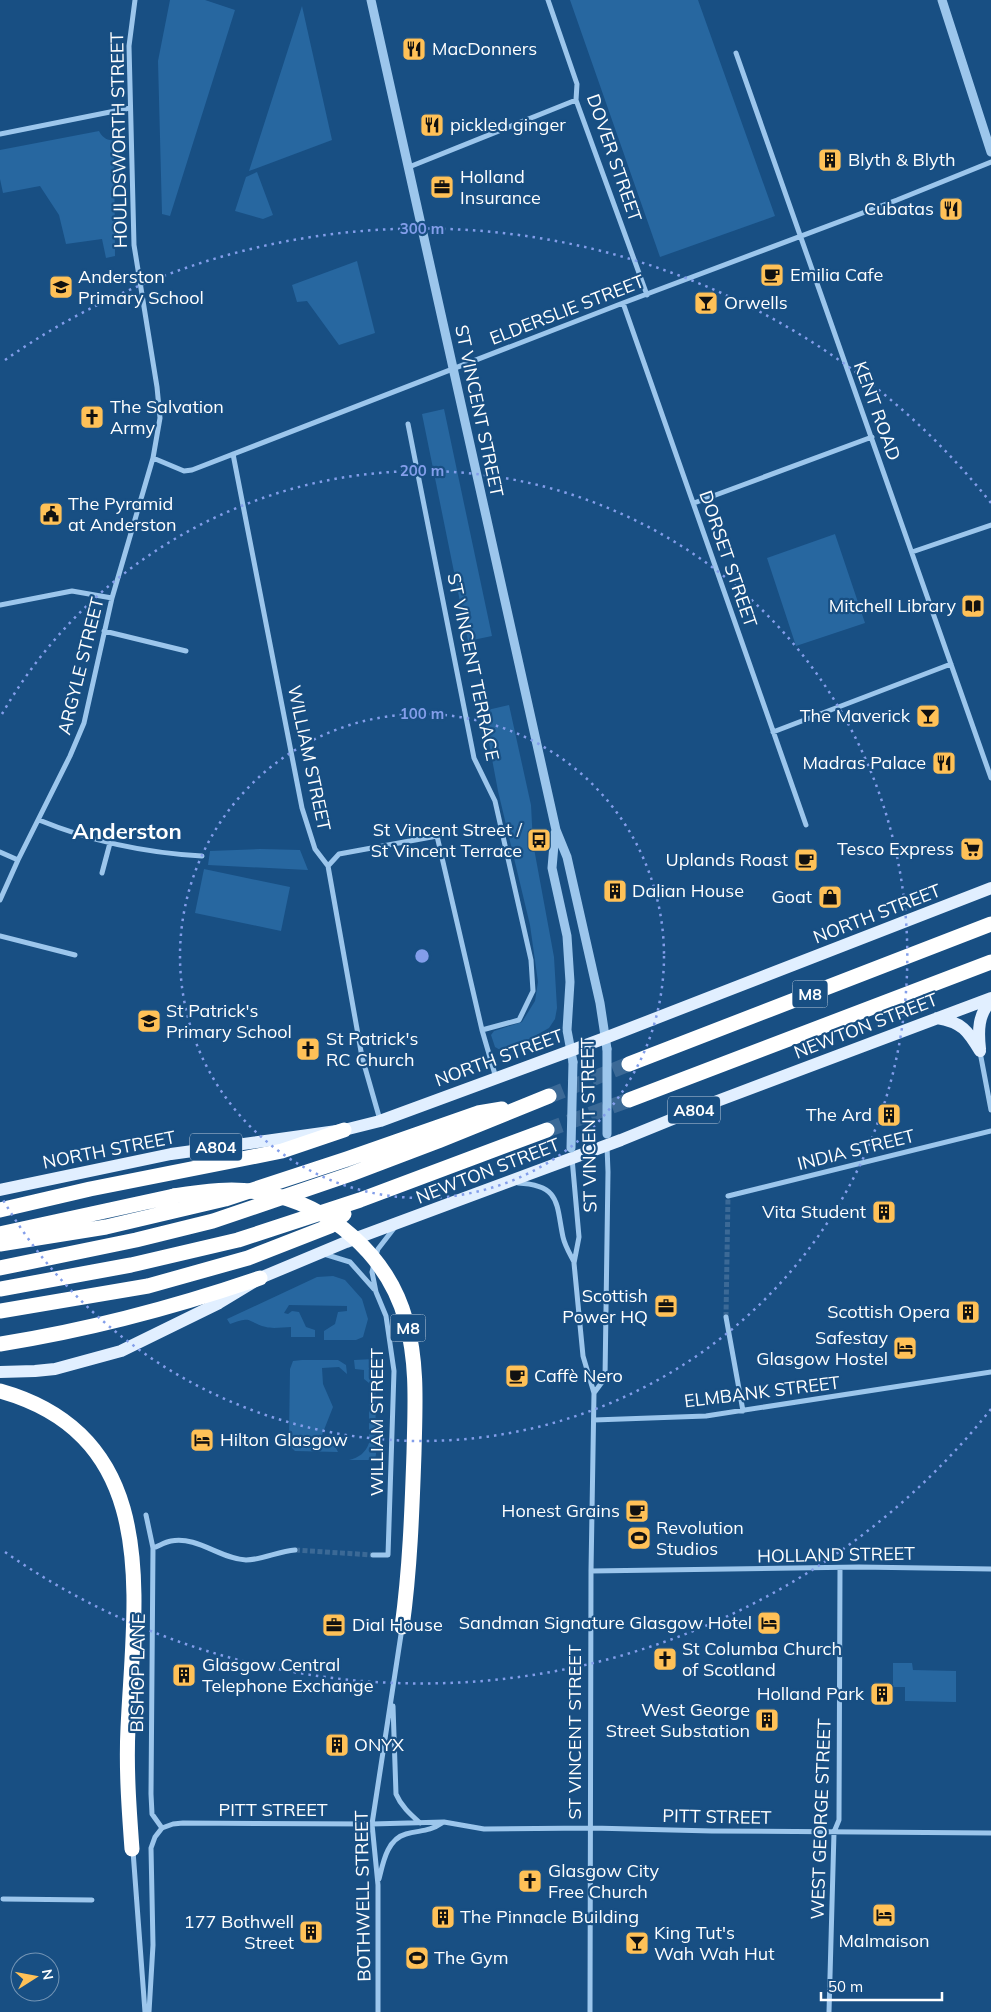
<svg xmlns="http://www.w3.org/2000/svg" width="991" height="2012" font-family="Mulish,sans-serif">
<rect width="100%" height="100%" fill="#184f83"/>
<!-- green -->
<path fill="#2767a0" d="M170 0H205L235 10 170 216 162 214 158 61Z
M570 0H698L775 216 660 257Z
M302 6 332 140 249 171Z
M99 131C102 137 107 141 114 140L115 256 106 258 102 239 66 244 59 215 40 186 3 193 0 179V150Z
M257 172 273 215 263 219 235 211 246 177Z
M357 261 375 333 339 345 307 301 297 302 292 285Z
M444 409 492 636 468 641 422 414Z
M835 534 865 623 796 646 767 558Z
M509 705 531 805 533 843 554 957 557 1008 555 1019 549 1028 515 1047 502 1051 495 1047 491 1035 494 1031 522 1022 535 1001 538 982 530 925 498 791 483 711Z
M260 849 300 850 308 870 208 865 210 851Z
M204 869 290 887 281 931 195 913Z
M333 1276 345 1280 362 1299 368 1319 363 1337 356 1340H324V1331L335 1324 338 1312 347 1311V1306L289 1305 284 1313 288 1314 292 1311 299 1312 306 1327 315 1330V1337H291V1327C284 1327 273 1329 266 1327 246 1322 254 1315 230 1324L227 1319 317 1277Z
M375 1359 376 1454 375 1460H349C359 1458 366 1452 369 1443V1383L364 1379V1370L355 1369 354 1360Z
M302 1360H338L346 1365 347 1374 339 1367 322 1368 323 1384 333 1407 322 1435 323 1441 331 1446H335L338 1452 295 1451 290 1446 289 1439 290 1369 293 1361Z
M893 1663H912L913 1670 956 1671V1702L905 1701V1687H893Z"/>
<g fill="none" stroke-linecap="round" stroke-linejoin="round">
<!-- minor-tunnel -->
<path stroke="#3b6996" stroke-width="5" stroke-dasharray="5 2.5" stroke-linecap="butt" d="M726 1317 728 1196
M295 1550 373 1555"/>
<!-- motorway-tunnel -->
<path stroke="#3b6996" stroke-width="15" stroke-dasharray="15 8" stroke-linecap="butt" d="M549 1096 629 1064
M547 1130 629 1100"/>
<!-- minor -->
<path stroke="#9cc6ec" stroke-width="5" d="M548 0 577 84 576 100 647 295
M736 53C819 295 907 536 991 778
M0 134 130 108
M409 167 576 100
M623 303 806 825
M408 424 474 758 495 801 531 960 533 991 519 1020 482 1030
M233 454 302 808 315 849 328 866 362 1057 380 1120
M153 458 184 471 192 470 623 303 897 200 991 162
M694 503 872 437
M912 552 991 525
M0 605 72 591 112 598
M104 631 186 651
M773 732 951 664
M39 820C90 841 147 853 202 856
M0 852 18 860
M328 866 339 854 437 836 482 1030 496 1078
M102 873 110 843
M0 900 18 860 70 756 84 723 112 598 153 458 160 418 157 387 134 245 129 46 135 0
M0 936 75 955
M980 1052 991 1110
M572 1158 579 1237 574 1263 583 1356 594 1393 591 1571 590 2012
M518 1183C561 1185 556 1204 563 1237 565 1246 570 1254 574 1262
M728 1196 991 1131
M324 1254 350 1262 374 1289
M376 1255 378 1249 395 1227
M726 1317 743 1411
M594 1393 605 1378 608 1172 607 1146
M594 1420 706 1416 991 1372
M146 1515 153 1548 151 1794 152 1814 162 1828
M153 1548C159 1546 165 1542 171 1541 198 1536 220 1559 246 1560 262 1560 279 1551 295 1550
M373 1555H388L394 1371 386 1316 376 1292 372 1272 374 1264
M591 1571 859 1567 991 1569
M393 1706 396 1794C401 1806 410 1814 420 1823
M162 1828 173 1824 183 1823 372 1824 444 1822 484 1829 592 1828 712 1831 991 1833
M133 1851 145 2012
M379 1879C383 1863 387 1839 406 1834 420 1830 429 1832 442 1823
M3 1899 92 1900
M149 2012 153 1945 151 1848 155 1837 162 1828
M378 2012V1885L372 1824 402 1628
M829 2012 834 1832 839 1820 840 1568"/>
<!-- tertiary -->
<path stroke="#9cc6ec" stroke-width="9" d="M371 0 556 830 567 857 600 1003 607 1049
M942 0 991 152
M555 833 552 868 567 936 570 982 567 1030 573 1062"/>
<!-- primary -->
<path stroke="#e1efff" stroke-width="12" d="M937 1018C962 1022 968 1031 980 1051
M980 1049C978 1031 978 1014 991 1001
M0 1190 171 1154 344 1130 380 1121 605 1038 991 888
M0 1372 35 1371 55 1369 121 1351 219 1303 260 1278 346 1242 621 1140 712 1103 991 998"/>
<!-- motorway -->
<path stroke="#fff" stroke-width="15" d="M629 1064 991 924
M629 1100 991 962
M0 1210 90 1189 282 1151 344 1130
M0 1234 174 1196
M0 1244 106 1227 225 1199 347 1159 478 1113 502 1109
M0 1268 136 1240 213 1221 351 1174 438 1141 549 1096
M0 1289 131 1265 238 1240 360 1200 547 1130
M0 1311 148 1286 248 1258 330 1226 344 1214
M0 1344C89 1330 175 1307 260 1278
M0 1391C164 1437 134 1598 128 1728 126 1768 129 1809 132 1849"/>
<!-- tertiary-bridge -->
<path stroke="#9cc6ec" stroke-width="9" d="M607 1134V1049
M571 1148 573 1062"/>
<!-- motorway-bridge -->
<path stroke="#fff" stroke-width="15" d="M174 1196C204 1191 234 1187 264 1193 330 1205 388 1255 406 1321 418 1364 415 1408 414 1453 412 1511 410 1569 402 1627"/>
</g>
<!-- distance rings -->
<g fill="none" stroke="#839eea" stroke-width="2.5" stroke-dasharray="2.5 5">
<circle cx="422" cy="956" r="242"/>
<path d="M2 714A485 485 0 1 1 2 1198"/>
<path d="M991 1409A727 727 0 0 1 5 1552M5 360A727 727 0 0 1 991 503"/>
</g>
<!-- icons -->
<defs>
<g id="restaurant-square" transform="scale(1.25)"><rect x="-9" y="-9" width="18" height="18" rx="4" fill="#ffc157" stroke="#184f83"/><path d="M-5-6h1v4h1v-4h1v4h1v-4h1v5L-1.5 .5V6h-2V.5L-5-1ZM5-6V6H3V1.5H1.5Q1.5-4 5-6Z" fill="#111"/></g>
<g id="building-square" transform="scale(1.25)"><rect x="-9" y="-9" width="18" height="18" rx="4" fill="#ffc157" stroke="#184f83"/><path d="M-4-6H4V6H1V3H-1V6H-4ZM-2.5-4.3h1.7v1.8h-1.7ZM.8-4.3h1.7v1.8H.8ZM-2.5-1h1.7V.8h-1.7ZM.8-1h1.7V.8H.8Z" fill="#111"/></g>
<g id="office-square" transform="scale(1.25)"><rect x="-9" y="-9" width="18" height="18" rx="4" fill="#ffc157" stroke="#184f83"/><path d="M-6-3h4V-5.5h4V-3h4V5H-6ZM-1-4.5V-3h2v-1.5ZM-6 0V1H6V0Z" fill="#111"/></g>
<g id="cafe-square" transform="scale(1.25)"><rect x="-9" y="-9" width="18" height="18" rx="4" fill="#ffc157" stroke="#184f83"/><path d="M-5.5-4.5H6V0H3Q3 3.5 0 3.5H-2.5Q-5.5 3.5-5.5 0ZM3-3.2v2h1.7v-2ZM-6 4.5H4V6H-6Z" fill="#111"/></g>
<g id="school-square" transform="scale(1.25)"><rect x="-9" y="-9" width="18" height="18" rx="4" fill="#ffc157" stroke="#184f83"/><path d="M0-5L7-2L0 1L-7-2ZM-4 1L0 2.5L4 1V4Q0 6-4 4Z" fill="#111"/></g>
<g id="bar-square" transform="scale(1.25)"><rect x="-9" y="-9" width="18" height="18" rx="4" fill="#ffc157" stroke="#184f83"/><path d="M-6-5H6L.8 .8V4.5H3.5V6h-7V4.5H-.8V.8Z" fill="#111"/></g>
<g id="church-square" transform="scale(1.25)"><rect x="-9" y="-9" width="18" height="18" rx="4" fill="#ffc157" stroke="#184f83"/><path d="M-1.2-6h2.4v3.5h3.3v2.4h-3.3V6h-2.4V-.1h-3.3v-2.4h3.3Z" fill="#111"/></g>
<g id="civic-square" transform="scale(1.25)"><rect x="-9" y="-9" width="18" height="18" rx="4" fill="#ffc157" stroke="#184f83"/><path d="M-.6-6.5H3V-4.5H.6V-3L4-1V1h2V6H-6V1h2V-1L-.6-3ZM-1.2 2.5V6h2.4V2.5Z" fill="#111"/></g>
<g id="library-square" transform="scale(1.25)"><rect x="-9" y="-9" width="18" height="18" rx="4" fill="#ffc157" stroke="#184f83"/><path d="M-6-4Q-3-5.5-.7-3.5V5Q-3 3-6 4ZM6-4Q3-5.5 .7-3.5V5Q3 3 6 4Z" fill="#111"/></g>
<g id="bus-square" transform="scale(1.25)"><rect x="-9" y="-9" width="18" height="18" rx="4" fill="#ffc157" stroke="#184f83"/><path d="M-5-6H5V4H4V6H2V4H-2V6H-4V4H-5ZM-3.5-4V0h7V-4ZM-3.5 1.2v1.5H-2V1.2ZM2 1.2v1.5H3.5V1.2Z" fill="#111"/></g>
<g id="supermarket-square" transform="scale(1.25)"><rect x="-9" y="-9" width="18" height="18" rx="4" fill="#ffc157" stroke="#184f83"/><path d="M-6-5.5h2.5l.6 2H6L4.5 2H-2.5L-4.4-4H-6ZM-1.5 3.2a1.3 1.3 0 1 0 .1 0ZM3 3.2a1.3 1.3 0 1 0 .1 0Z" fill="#111"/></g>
<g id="shop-square" transform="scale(1.25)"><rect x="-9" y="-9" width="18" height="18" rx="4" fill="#ffc157" stroke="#184f83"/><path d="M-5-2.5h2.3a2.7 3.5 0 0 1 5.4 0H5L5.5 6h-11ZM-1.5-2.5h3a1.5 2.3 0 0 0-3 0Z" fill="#111"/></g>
<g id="hotel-square" transform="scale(1.25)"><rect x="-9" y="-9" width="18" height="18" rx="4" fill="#ffc157" stroke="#184f83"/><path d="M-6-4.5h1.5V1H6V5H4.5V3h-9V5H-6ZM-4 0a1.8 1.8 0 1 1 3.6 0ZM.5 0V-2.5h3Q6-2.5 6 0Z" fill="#111"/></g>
<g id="stadium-square" transform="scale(1.25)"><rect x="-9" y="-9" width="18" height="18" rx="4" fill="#ffc157" stroke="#184f83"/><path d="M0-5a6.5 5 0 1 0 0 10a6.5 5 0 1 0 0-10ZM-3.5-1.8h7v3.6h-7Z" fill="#111"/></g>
</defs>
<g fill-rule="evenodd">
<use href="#restaurant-square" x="414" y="49"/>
<use href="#restaurant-square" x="432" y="125"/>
<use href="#building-square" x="830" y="160"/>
<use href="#office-square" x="442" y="187"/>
<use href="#restaurant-square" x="951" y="209"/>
<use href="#cafe-square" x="772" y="275"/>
<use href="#school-square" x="61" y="287"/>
<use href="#bar-square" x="706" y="303"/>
<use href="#church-square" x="92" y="417"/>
<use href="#civic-square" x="51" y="514"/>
<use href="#library-square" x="973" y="606"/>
<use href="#bar-square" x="928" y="716"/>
<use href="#restaurant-square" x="944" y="763"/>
<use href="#bus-square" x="539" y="840"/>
<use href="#supermarket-square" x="972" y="849"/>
<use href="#cafe-square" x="806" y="860"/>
<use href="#building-square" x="615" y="891"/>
<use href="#shop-square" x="830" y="897"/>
<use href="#school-square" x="149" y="1021"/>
<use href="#church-square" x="308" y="1049"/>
<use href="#building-square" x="889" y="1115"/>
<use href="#building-square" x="884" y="1212"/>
<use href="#office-square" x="666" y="1306"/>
<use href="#building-square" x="968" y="1312"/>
<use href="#hotel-square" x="905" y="1348"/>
<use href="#cafe-square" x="517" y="1376"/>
<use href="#hotel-square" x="202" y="1440"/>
<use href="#cafe-square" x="637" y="1511"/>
<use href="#stadium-square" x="639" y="1538"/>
<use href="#hotel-square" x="769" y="1623"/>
<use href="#office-square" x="334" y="1625"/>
<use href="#church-square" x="665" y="1659"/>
<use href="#building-square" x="184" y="1675"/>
<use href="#building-square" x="882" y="1694"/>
<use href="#building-square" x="767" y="1720"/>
<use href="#building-square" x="337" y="1745"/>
<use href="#church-square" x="530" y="1881"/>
<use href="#hotel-square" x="884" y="1915"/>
<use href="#building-square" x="443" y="1917"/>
<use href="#building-square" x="311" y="1932"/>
<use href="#bar-square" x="637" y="1943"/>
<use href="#stadium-square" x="417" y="1958"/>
</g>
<g text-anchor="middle" stroke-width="4.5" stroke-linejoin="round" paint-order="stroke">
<!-- shield labels -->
<g fill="#184f83" stroke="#bacada" stroke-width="1">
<rect x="792.5" y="980.5" width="35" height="27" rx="4"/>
<rect x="668" y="1096.5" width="52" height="27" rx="4"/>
<rect x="190" y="1133.5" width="52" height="27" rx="4"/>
<rect x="390.5" y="1314.5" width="35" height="27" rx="4"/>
</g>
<g font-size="16" font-weight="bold" fill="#fff">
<text x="810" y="1000">M8</text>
<text x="694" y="1116">A804</text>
<text x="216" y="1153">A804</text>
<text x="408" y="1334">M8</text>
</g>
<!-- poi labels -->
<g font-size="18" fill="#fff" stroke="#184f83" text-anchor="start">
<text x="432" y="55">MacDonners</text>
<text x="450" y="131">pickled ginger</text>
<text x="848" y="166">Blyth &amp; Blyth</text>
<text x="460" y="183">Holland<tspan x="460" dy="21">Insurance</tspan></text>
<text x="934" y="215" text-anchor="end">Cubatas</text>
<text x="790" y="281">Emilia Cafe</text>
<text x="78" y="283">Anderston<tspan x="78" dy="21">Primary School</tspan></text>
<text x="724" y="309">Orwells</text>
<text x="110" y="413">The Salvation<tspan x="110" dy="21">Army</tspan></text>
<text x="68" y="510">The Pyramid<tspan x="68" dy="21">at Anderston</tspan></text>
<text x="956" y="612" text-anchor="end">Mitchell Library</text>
<text x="910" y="722" text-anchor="end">The Maverick</text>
<text x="926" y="769" text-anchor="end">Madras Palace</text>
<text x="522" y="836" text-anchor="end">St Vincent Street /<tspan x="522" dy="21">St Vincent Terrace</tspan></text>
<text x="954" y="855" text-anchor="end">Tesco Express</text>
<text x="788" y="866" text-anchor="end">Uplands Roast</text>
<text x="632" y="897">Dalian House</text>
<text x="812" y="903" text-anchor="end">Goat</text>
<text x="166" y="1017">St Patrick's<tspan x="166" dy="21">Primary School</tspan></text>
<text x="326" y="1045">St Patrick's<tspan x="326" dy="21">RC Church</tspan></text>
<text x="872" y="1121" text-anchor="end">The Ard</text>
<text x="866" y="1218" text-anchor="end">Vita Student</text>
<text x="648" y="1302" text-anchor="end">Scottish<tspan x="648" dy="21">Power HQ</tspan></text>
<text x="950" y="1318" text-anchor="end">Scottish Opera</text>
<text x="888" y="1344" text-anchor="end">Safestay<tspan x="888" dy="21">Glasgow Hostel</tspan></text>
<text x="534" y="1382">Caffè Nero</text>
<text x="220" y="1446">Hilton Glasgow</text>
<text x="620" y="1517" text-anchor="end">Honest Grains</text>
<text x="656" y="1534">Revolution<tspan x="656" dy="21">Studios</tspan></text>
<text x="752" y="1629" text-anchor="end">Sandman Signature Glasgow Hotel</text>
<text x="352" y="1631">Dial House</text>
<text x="682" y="1655">St Columba Church<tspan x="682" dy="21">of Scotland</tspan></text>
<text x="202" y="1671">Glasgow Central<tspan x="202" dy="21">Telephone Exchange</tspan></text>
<text x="864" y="1700" text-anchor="end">Holland Park</text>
<text x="750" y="1716" text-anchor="end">West George<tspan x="750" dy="21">Street Substation</tspan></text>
<text x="354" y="1751">ONYX</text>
<text x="548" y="1877">Glasgow City<tspan x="548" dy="21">Free Church</tspan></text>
<text x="460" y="1923">The Pinnacle Building</text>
<text x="294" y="1928" text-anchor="end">177 Bothwell<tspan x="294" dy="21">Street</tspan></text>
<text x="654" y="1939">King Tut's<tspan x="654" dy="21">Wah Wah Hut</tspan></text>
<text x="884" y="1947" text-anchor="middle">Malmaison</text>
<text x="434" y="1964">The Gym</text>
</g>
<!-- street labels -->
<g font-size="18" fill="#fff" stroke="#184f83">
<text transform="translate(119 140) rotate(-91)" y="6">HOULDSWORTH STREET</text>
<text transform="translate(614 158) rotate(71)" y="6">DOVER STREET</text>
<text transform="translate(567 310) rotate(-21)" y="6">ELDERSLIE STREET</text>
<text transform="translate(479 411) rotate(78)" y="6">ST VINCENT STREET</text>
<text transform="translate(877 411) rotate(70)" y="6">KENT ROAD</text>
<text transform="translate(728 559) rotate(71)" y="6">DORSET STREET</text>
<text transform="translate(81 666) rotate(-76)" y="6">ARGYLE STREET</text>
<text transform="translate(473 667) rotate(78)" y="6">ST VINCENT TERRACE</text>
<text transform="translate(309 758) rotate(78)" y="6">WILLIAM STREET</text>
<text transform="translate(877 914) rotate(-21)" y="6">NORTH STREET</text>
<text transform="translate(866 1026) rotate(-21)" y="6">NEWTON STREET</text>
<text transform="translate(499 1058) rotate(-20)" y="6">NORTH STREET</text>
<text transform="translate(589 1125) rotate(-91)" y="6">ST VINCENT STREET</text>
<text transform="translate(109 1150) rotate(-11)" y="6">NORTH STREET</text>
<text transform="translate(856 1150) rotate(-14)" y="6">INDIA STREET</text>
<text transform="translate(488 1171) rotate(-21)" y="6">NEWTON STREET</text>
<text transform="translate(762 1392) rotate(-7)" y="6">ELMBANK STREET</text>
<text transform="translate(377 1422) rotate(-90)" y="6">WILLIAM STREET</text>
<text transform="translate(836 1555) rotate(-1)" y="6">HOLLAND STREET</text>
<text transform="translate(138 1673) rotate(-89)" y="6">BISHOP LANE</text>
<text transform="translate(575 1732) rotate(-90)" y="6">ST VINCENT STREET</text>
<text x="273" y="1816">PITT STREET</text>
<text transform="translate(717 1817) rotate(1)" y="6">PITT STREET</text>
<text transform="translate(821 1819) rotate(-88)" y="6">WEST GEORGE STREET</text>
<text transform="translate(363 1896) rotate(-91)" y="6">BOTHWELL STREET</text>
</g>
<!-- district labels -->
<g font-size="22" font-weight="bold" fill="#fff" stroke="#184f83">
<text x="127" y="839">Anderston</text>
</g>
</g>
<circle cx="422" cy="956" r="8" fill="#839eea" stroke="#184f83" stroke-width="2.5"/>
<g font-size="15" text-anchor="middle" font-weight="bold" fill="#839eea" stroke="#184f83" stroke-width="4.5" stroke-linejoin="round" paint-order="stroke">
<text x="422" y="234">300 m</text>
<text x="422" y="476">200 m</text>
<text x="422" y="719">100 m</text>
</g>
<!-- north arrow -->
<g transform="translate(35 1977) rotate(79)"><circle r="24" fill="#184f83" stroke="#7495b5"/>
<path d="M0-4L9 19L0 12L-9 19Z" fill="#ffc157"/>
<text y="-8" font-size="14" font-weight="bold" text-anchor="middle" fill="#ffffff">N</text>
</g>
<!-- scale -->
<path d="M821 1992v8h121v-8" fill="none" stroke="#ffffff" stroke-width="2.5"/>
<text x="828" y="1992" font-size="15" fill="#ffffff" stroke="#184f83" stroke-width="4" paint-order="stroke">50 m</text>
</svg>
